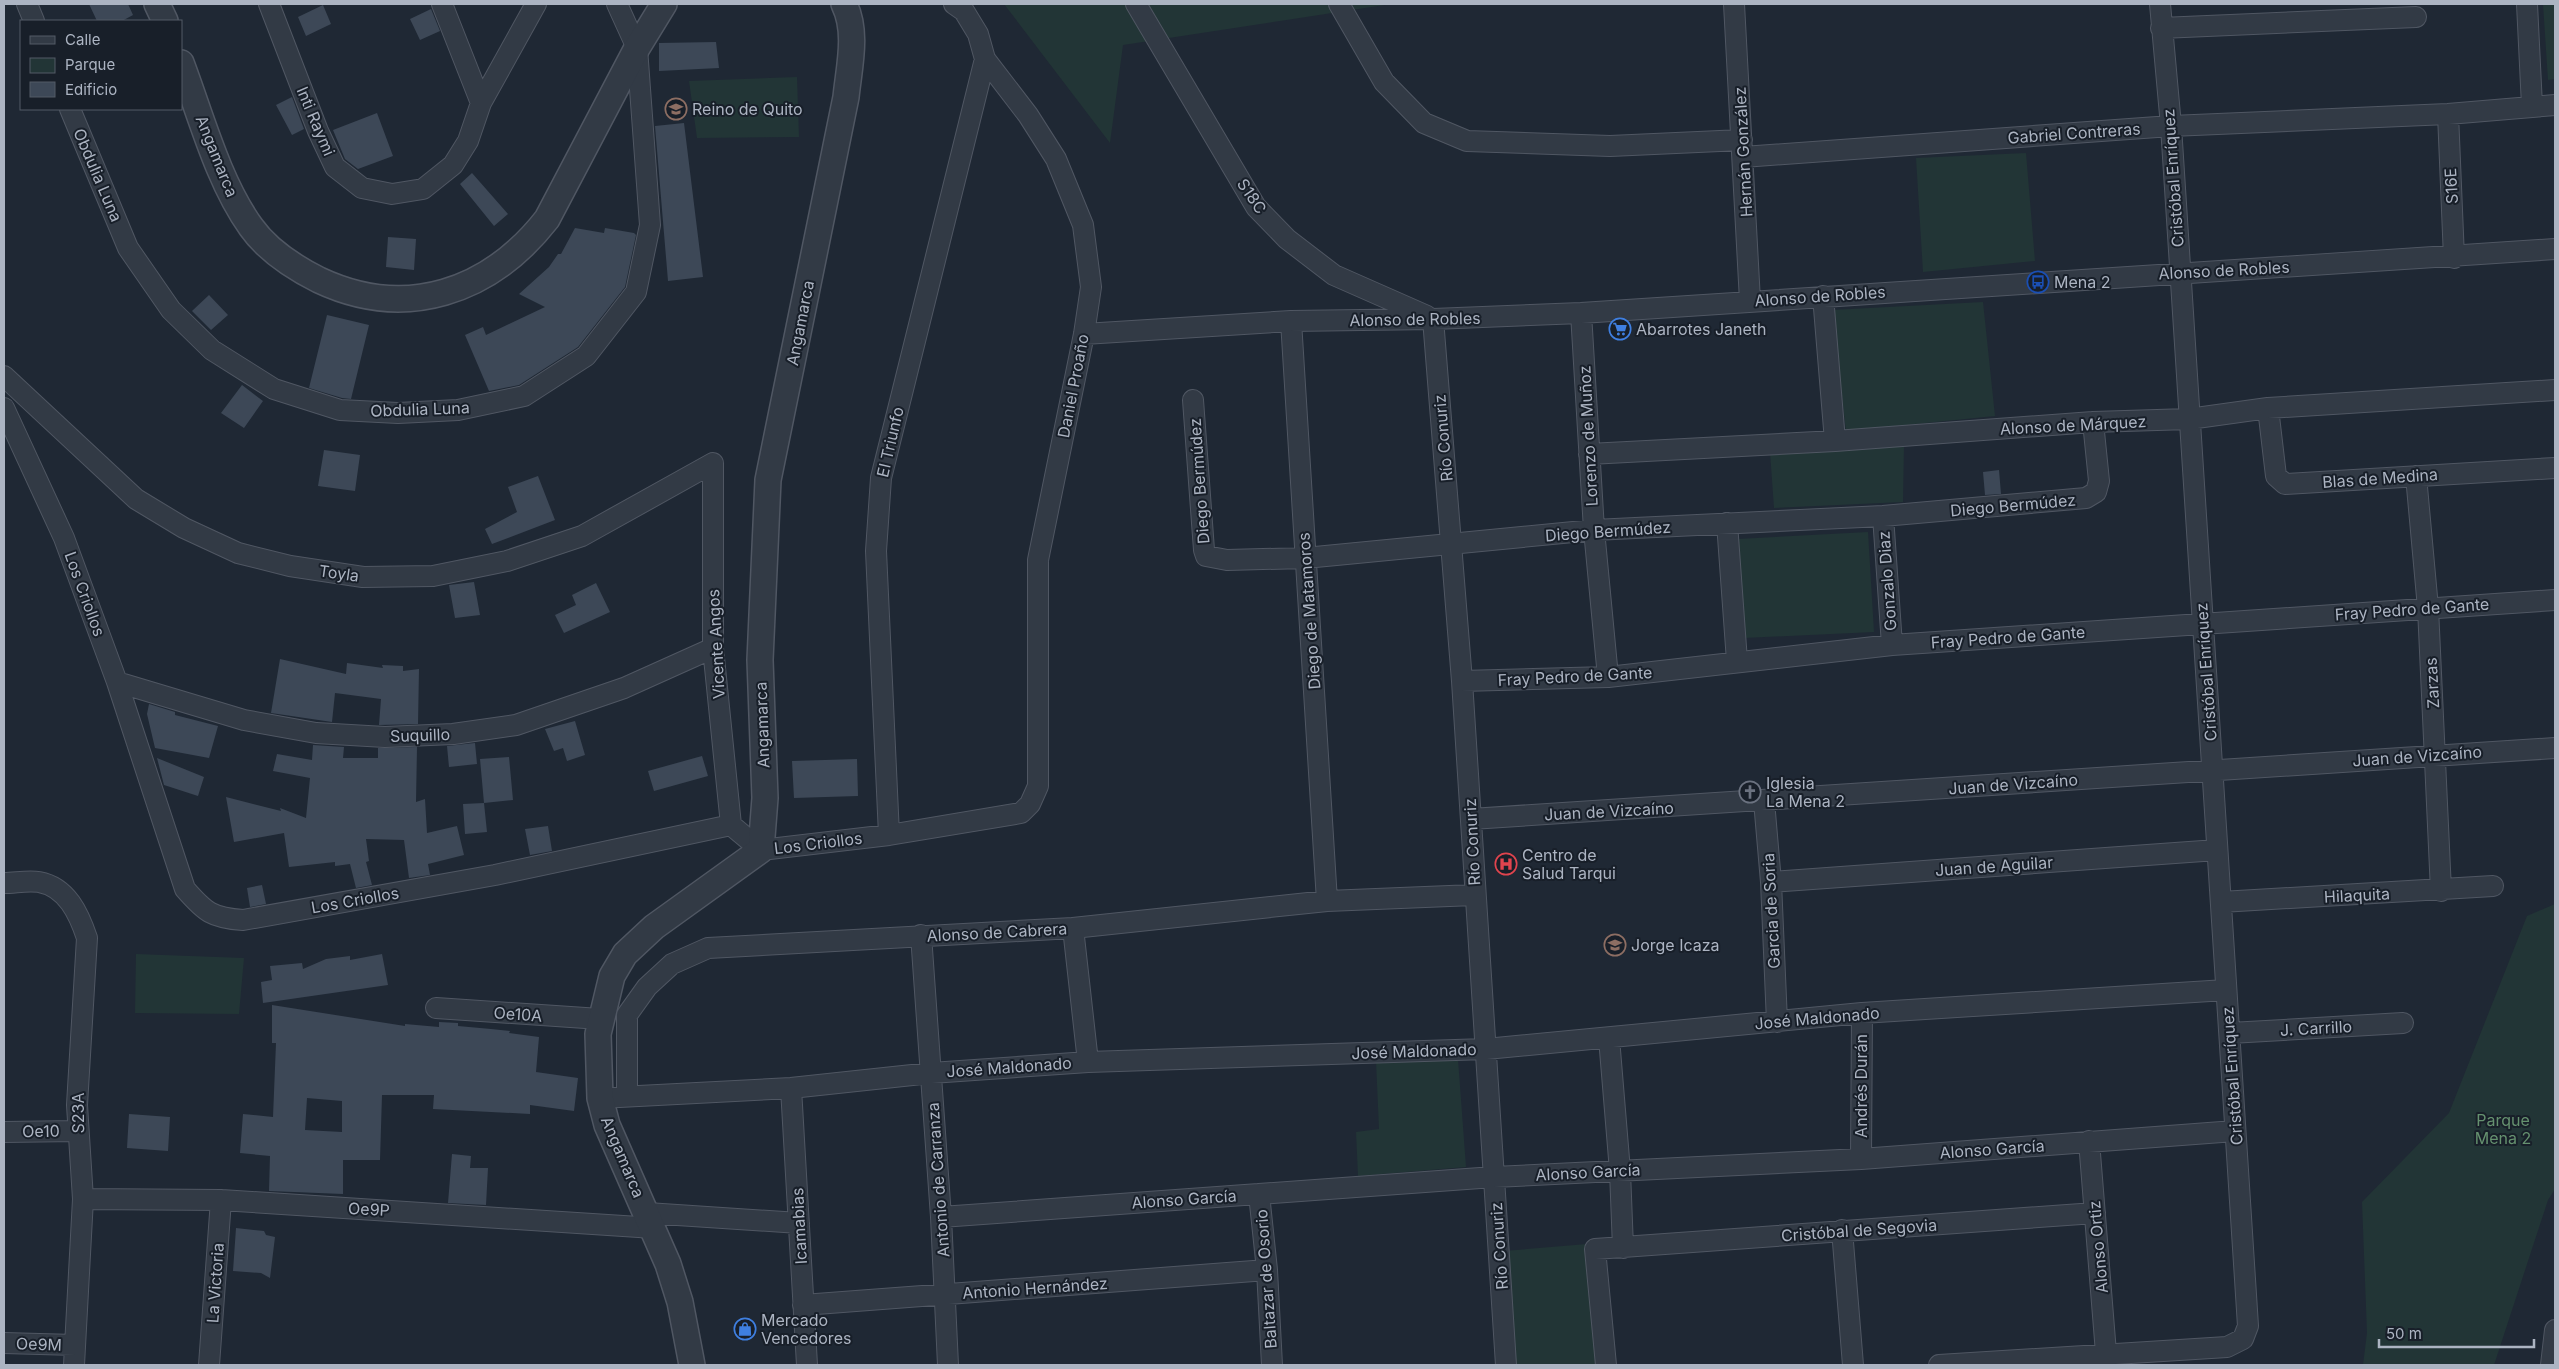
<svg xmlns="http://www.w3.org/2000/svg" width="2559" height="1369" font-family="Inter,sans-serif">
<rect width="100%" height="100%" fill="#1f2834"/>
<!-- green -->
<path fill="#223536" d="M1004 4H1391L1123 45 1110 143Z
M2543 4H2555V79L2548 80Z
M797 77 799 137 697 138 689 81Z
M2026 153 2035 261 1923 272 1916 158Z
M1983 302 1995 416 1846 431 1832 310Z
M1904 444 1903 502 1774 508 1770 452Z
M1868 532 1874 632 1744 638 1738 539Z
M2555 904V1189L2548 1200 2494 1365H2363L2367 1333 2362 1202 2449 1113 2527 916Z
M136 954 244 958 239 1014 135 1013Z
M1458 1059 1466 1167 1358 1176 1356 1132 1379 1129 1376 1061Z
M1587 1244 1597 1365H1513L1504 1251Z"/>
<!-- building -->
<path fill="#3d4857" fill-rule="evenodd" d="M89 4H128L133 15 122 21H97Z
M323 5 331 24 306 36 298 17Z
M431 9 440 31 420 40 410 19Z
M716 42 719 68 659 71V43Z
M292 97 304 129 292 135 276 105Z
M377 113 393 156 358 169 345 159 333 130Z
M684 123 703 277 668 281 655 126Z
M472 173 508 214 494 226 460 184Z
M575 228 604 233 605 228 634 233 636 235 625 287 578 347 519 385 489 391 465 335 483 327 486 335 545 307 519 294 549 267 558 254H561Z
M388 237 416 239 414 270 386 267Z
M209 295 228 315 211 330 192 311Z
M327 315 369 325 351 399 342 398 309 388Z
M242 385 263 401 244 428 221 413Z
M324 450 360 455 355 491 318 486Z
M1999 470 2001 494 1985 495 1983 472Z
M538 476 555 520 492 544 485 529 517 512 508 487Z
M474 582 480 615 455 618 449 585Z
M596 583 610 612 564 633 555 615 576 605 572 595Z
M280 659 346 674 347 663 383 668 382 665 403 666V671L419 669 418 724 379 725 381 699 335 693 332 722 271 713Z
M149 704 175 712V715L218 726 209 758 155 748 147 714Z
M575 721 585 755 567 761 563 748 554 751 545 729Z
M475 743 477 764 449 767 447 746Z
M313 745 344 747 343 758H378V748L417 747 416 802 425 799 427 833 457 826 464 855 428 864 430 875 409 878 404 840 366 839 369 861 366 862 372 885 356 888 350 864 335 866V862L289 867 284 833 234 842 226 797 281 811 280 808 306 818 310 778 273 771 277 754 312 760Z
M702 756 708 776 654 791 648 771Z
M509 757 513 800 484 803 480 759Z
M157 758 204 777 198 796 164 785Z
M857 759 858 796 794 798 792 761Z
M484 803 487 832 465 834 463 804Z
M548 826 552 851 530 855 525 829Z
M262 885 266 904 250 907 247 888Z
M382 954 388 985 263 1003 261 982 272 980 270 966 302 963 303 969 326 959 350 956V960Z
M272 1005 405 1026V1024L439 1027V1022L458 1023V1026L491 1029 510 1031 509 1033 539 1037 536 1072 578 1078 574 1111 530 1105V1114L433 1109 434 1095H382L380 1160H343V1194L269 1191 270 1156 240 1153 243 1114 273 1117 276 1043H272ZM307 1098 342 1101V1132L305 1130Z
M129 1114 170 1117 168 1151 127 1148Z
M452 1154 471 1156 470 1168H488L486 1205 448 1203Z
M236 1228 264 1231 266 1235 275 1237 270 1278 261 1273 233 1271Z"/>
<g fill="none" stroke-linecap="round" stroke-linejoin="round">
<!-- minor casing -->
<g stroke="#505763" stroke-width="22">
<path id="minor" d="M27 4 34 21
M269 4 318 131 335 167 362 188 392 194 423 189 453 165 468 141 481 103 536 4
M442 4 481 103
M1136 4 1256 207 1287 239 1334 275 1427 316
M1339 4 1384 82 1424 123 1467 141 1610 146 1742 140
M1734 4 1750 301
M2527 4 2532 106
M2161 28 2416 17
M70 109 128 248 171 310 212 350 274 389 340 410 398 413 458 410 524 396 586 356 636 292 650 225 637 48 617 4
M2448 114 2454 258
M1743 157 2171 126 2448 114 2555 105
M1823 296 1835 441
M1581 313 1594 530 1608 677
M1433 319 1462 681 1506 1365
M1291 321 1327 901
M1084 334 1291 321 1433 319 1581 313 2555 249
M4 376 136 499 184 528 238 553 290 566 363 577 433 576 507 561 582 536 713 463V648L731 825
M1193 400 1204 550 1206 556 1227 560 1305 558 1594 530 1883 516 2086 498 2096 492 2099 481 2093 422
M4 408 64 538 117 682 185 889C205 912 212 918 243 920L495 875 731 825 761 850 889 835 1021 813 1030 804 1038 786V560L1084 334 1091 287 1083 225 1056 159 1028 115 985 59 978 34 964 11 954 4
M2268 408 2276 476 2285 484 2555 468
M1589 454 1835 441 2093 422 2189 419 2268 408 2555 390
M2416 476 2428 608 2441 891
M1883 516 1892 645
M1727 523 1737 661
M1462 681 1608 677 1892 645 2555 600
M117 682 244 720 316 733 385 737 453 734 516 725 624 688 713 648
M1764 801 1771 882 1777 1022
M1471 819 2555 748
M889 835 876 551 881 478 985 59
M1771 882 2217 850
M4 883C15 883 28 880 39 882 67 887 79 914 87 938L77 1105 83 1199 74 1365
M2221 902 2493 886
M1073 928 1088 1062
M921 935 941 1217 948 1365
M436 1008 600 1019
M2230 1033 2403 1023
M1609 1038 1620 1171 1623 1248
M791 1088 807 1365
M627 1096V1015L647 987 672 964 708 948 1073 928 1327 901 1474 895
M600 1098 791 1088 931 1073 1088 1062 1486 1049 1862 1013 2226 990
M4 1132 77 1131
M2089 1141 2106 1353
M1861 1159 1862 1013
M1259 1194 1267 1270 1272 1365
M83 1199 221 1200 654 1228
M647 1213 799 1223
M941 1217 1494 1177 1861 1159 2235 1131
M1842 1230 1853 1365
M803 1305 1267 1270
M4 1343 75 1345
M209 1365 221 1200
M1606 1365 1595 1249 2095 1213
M1939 1365 2227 1347 2243 1339 2248 1326 2171 126 2160 4
M2551 1365 2555 1330"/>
</g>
<!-- tertiary casing -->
<g stroke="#505763" stroke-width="28">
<path id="tertiary" d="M157 4 165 21
M181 63C201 116 218 181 251 227 268 251 293 267 319 280 406 321 490 292 547 219L637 48 664 4
M692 1365 680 1302 668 1264 607 1125 600 1098 598 1034 612 976 625 954 654 927 761 850 765 798 760 660 768 480 846 97C849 67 858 32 844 4"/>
</g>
<!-- minor -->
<use href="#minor" stroke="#323a45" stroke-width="20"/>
<!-- tertiary -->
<use href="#tertiary" stroke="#323a45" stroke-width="25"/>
</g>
<!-- icons -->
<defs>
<g id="school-ring" transform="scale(1.125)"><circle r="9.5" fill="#181f29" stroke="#8d6e63" stroke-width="1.5"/><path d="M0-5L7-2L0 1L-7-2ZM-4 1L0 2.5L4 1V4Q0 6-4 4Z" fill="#8d6e63"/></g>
<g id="bus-ring" transform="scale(1.125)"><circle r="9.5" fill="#181f29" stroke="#1a4fb4" stroke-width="1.5"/><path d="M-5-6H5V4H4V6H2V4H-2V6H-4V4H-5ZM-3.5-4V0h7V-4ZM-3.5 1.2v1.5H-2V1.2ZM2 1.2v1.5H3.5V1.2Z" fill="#1a4fb4"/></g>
<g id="supermarket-ring" transform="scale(1.125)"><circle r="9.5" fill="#181f29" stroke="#3f7fe0" stroke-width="1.5"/><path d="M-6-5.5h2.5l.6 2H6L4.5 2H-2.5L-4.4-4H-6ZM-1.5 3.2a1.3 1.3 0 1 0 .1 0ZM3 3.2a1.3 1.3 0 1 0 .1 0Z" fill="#3f7fe0"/></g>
<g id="church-ring" transform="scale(1.125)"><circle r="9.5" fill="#181f29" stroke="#6b7280" stroke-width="1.5"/><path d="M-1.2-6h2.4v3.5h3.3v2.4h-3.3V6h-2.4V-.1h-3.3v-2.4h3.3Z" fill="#6b7280"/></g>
<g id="hospital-ring" transform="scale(1.125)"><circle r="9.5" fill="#181f29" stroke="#e0444e" stroke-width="1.5"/><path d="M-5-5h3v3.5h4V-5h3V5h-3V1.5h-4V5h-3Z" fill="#e0444e"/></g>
<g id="shop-ring" transform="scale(1.125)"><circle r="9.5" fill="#181f29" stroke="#3f7fe0" stroke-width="1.5"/><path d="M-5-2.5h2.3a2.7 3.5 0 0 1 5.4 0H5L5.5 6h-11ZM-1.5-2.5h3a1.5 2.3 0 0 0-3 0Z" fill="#3f7fe0"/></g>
</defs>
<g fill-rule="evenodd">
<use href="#school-ring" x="676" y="109"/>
<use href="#bus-ring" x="2038" y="282"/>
<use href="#supermarket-ring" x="1620" y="329"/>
<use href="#church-ring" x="1750" y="792"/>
<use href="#hospital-ring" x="1506" y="864"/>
<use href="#school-ring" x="1615" y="945"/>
<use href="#shop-ring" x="745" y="1329"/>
</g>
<g text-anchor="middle" stroke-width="4" stroke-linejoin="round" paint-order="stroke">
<!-- poi labels -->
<g font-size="16" fill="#acb4c2" stroke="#181f29" text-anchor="start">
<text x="692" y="115">Reino de Quito</text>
<text x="2054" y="288">Mena 2</text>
<text x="1636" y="335">Abarrotes Janeth</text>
<text x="1766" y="789">Iglesia<tspan x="1766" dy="18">La Mena 2</tspan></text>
<text x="1522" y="861">Centro de<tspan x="1522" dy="18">Salud Tarqui</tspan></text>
<text x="1631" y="951">Jorge Icaza</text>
<text x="761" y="1326">Mercado<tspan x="761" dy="18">Vencedores</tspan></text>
</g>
<!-- street labels -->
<g font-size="16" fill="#acb4c2" stroke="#181f29">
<text transform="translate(316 121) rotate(67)" y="6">Inti Raymi</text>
<text transform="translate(2074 133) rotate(-4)" y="6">Gabriel Contreras</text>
<text transform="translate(1743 152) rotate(-93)" y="6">Hernán González</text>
<text transform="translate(217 156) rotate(68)" y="6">Angamarca</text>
<text transform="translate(98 175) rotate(67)" y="6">Obdulia Luna</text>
<text transform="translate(2173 178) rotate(-94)" y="6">Cristóbal Enríquez</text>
<text transform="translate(2451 186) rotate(-93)" y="6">S16E</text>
<text transform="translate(1252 196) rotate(56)" y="6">S18C</text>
<text transform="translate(2224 270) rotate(-3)" y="6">Alonso de Robles</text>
<text transform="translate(1820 296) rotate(-4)" y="6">Alonso de Robles</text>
<text transform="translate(1415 319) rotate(-1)" y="6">Alonso de Robles</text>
<text transform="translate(800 323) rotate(-79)" y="6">Angamarca</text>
<text transform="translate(1073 386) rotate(-79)" y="6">Daniel Proaño</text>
<text transform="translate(420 409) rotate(-2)" y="6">Obdulia Luna</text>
<text transform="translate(2073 425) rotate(-3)" y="6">Alonso de Márquez</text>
<text transform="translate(1588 436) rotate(-93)" y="6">Lorenzo de Muñoz</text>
<text transform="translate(1443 438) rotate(-95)" y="6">Río Conuriz</text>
<text transform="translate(890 442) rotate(-77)" y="6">El Triunfo</text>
<text transform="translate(2380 478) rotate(-4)" y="6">Blas de Medina</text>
<text transform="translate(1199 481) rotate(-94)" y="6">Diego Bermúdez</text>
<text transform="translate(2013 505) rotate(-5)" y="6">Diego Bermúdez</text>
<text transform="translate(1608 531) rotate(-4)" y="6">Diego Bermúdez</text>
<text transform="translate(339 573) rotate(8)" y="6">Toyla</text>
<text transform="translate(1887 581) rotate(-94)" y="6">Gonzalo Diaz</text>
<text transform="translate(85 594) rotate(70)" y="6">Los Criollos</text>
<text transform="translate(2412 609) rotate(-4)" y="6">Fray Pedro de Gante</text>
<text transform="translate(1309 611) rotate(-94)" y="6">Diego de Matamoros</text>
<text transform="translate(2008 637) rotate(-4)" y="6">Fray Pedro de Gante</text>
<text transform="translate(716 644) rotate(-93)" y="6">Vicente Angos</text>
<text transform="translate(2206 672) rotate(-94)" y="6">Cristóbal Enríquez</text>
<text transform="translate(1575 676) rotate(-3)" y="6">Fray Pedro de Gante</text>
<text transform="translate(2432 683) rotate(-93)" y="6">Zarzas</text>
<text transform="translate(762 725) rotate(-92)" y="6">Angamarca</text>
<text transform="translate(420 735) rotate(-2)" y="6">Suquillo</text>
<text transform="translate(2417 756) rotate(-4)" y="6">Juan de Vizcaíno</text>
<text transform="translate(2013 784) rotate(-4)" y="6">Juan de Vizcaíno</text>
<text transform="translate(1609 811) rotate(-3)" y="6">Juan de Vizcaíno</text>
<text transform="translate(1472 842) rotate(-93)" y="6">Río Conuriz</text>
<text transform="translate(818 843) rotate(-7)" y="6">Los Criollos</text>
<text transform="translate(1994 866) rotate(-4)" y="6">Juan de Aguilar</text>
<text transform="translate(2357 895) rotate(-3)" y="6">Hilaquita</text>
<text transform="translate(355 900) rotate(-10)" y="6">Los Criollos</text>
<text transform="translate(1771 911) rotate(-93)" y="6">Garcia de Soria</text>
<text transform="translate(997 932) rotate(-3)" y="6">Alonso de Cabrera</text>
<text transform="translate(518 1014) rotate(4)" y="6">Oe10A</text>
<text transform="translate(1817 1018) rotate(-5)" y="6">José Maldonado</text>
<text transform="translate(2316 1028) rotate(-3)" y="6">J. Carrillo</text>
<text transform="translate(1414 1051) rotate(-2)" y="6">José Maldonado</text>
<text transform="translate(1009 1067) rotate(-4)" y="6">José Maldonado</text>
<text transform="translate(2232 1076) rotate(-94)" y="6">Cristóbal Enríquez</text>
<text transform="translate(1861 1086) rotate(-90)" y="6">Andrés Durán</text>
<text transform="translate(78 1113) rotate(-90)" y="6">S23A</text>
<text transform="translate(41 1131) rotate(-1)" y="6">Oe10</text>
<text transform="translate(1992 1149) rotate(-4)" y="6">Alonso García</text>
<text transform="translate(623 1157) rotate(67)" y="6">Angamarca</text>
<text transform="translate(1588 1172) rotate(-3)" y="6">Alonso García</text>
<text transform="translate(938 1180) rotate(-94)" y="6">Antonio de Carranza</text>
<text transform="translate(1184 1199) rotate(-4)" y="6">Alonso García</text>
<text transform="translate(369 1209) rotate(3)" y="6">Oe9P</text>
<text transform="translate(799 1226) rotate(-93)" y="6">Icamabias</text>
<text transform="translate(1859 1230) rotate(-4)" y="6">Cristóbal de Segovia</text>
<text transform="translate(1499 1246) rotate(-94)" y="6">Río Conuriz</text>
<text transform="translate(2098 1247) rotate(-95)" y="6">Alonso Ortiz</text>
<text transform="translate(1266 1279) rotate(-94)" y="6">Baltazar de Osorio</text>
<text transform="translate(215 1283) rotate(-86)" y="6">La Victoria</text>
<text transform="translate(1035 1288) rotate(-4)" y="6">Antonio Hernández</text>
<text transform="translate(39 1344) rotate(2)" y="6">Oe9M</text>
</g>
<!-- park labels -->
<g font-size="16" fill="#65916f" stroke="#181f29">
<text x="2503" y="1126">Parque<tspan x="2503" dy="18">Mena 2</tspan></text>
</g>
</g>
<!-- border -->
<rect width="2559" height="1369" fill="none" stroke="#acb4c2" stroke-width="10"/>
<!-- legend -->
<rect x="20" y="20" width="162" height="90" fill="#181f29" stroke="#535b66"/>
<rect x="30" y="36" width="25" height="8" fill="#323a45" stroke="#535b66"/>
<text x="65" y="45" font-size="15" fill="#acb4c2">Calle</text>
<rect x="30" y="58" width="25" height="15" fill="#223536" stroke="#535b66"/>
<text x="65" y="70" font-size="15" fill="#acb4c2">Parque</text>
<rect x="30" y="82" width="25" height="15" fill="#3d4857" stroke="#535b66"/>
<text x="65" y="95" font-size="15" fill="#acb4c2">Edificio</text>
<!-- scale -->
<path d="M2379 1339v8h155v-8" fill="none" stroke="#acb4c2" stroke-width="2.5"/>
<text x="2386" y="1339" font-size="15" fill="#acb4c2" stroke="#181f29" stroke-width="4" paint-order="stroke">50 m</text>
</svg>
